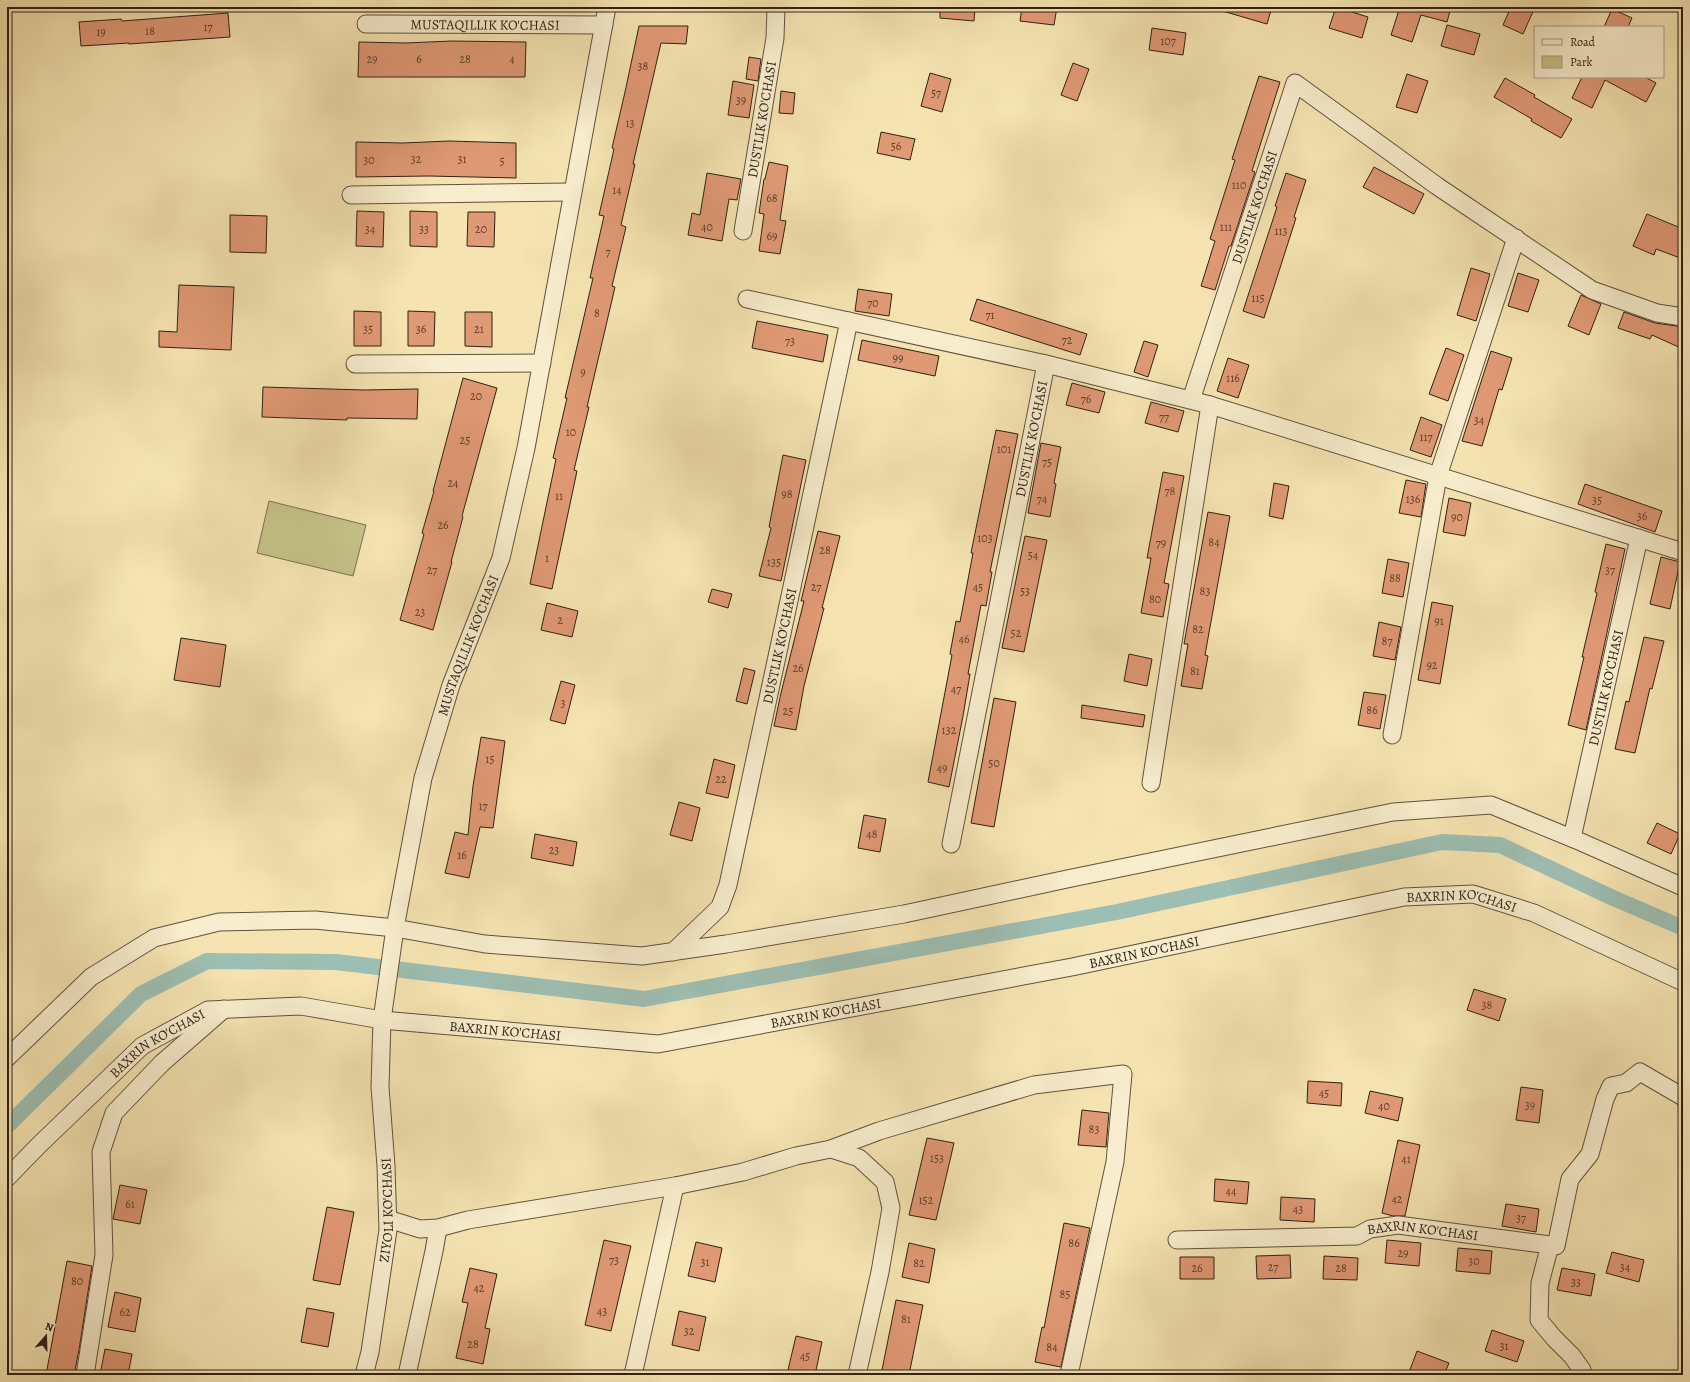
<svg xmlns="http://www.w3.org/2000/svg" width="1690" height="1382" font-family="Alegreya,serif">
<rect width="100%" height="100%" fill="#f5e4b2"/>
<filter id="stains"><feTurbulence type="fractalNoise" baseFrequency=".005" numOctaves="4"/><feColorMatrix values="0 0 0 0 .2 0 0 0 0 .09 0 0 0 0 .02 0 0 0 .5 -.17"/></filter>
<radialGradient id="worn" r=".72"><stop offset=".6" stop-color="#630" stop-opacity="0"/><stop offset="1" stop-color="#630" stop-opacity=".3"/></radialGradient>
<!-- green -->
<path fill="#c4c187" stroke="#7a704e" d="M269 501 366 525 353 576 257 553Z"/>
<g fill="none" stroke-linecap="round" stroke-linejoin="round">
<!-- canal -->
<path stroke="#9dbeb2" stroke-width="16" d="M7 1126 141 994 207 961 336 962 644 999 1117 912 1442 842 1500 845 1611 897 1683 928"/>
</g>
<!-- building -->
<path fill="#e09975" stroke="#2f2014" d="M940 7H975L974 21 940 18Z
M1022 7H1057L1054 25 1020 21Z
M1220 7H1272L1267 24 1219 10Z
M1336 7 1368 17 1362 38 1329 28Z
M1400 7H1451L1447 22 1421 15 1412 42 1391 35Z
M1511 7H1535L1523 34 1503 25Z
M1612 9 1632 18 1628 27H1604Z
M228 13 230 37 129 44V43L81 46 79 22 121 19 122 21Z
M1447 25 1480 34 1474 55 1441 46Z
M639 26H688L686 44 661 43 633 164H635L621 225 626 227 612 286 615 287 587 407H589L574 470 577 471 552 589 530 584 556 459 553 458 567 398H565L593 278H590L604 216 599 215 614 149 612 148 625 92Z
M1152 28 1186 33 1183 55 1149 50Z
M452 41 526 42 525 77H358L359 42 405 43Z
M749 57 761 59 758 81 746 79Z
M1073 63 1089 69 1077 101 1061 95Z
M930 73 951 79 942 112 921 106Z
M1407 74 1428 81 1417 113 1396 107Z
M1259 76 1280 82 1252 171 1255 172 1231 246H1229L1215 290 1201 286 1215 241 1210 239 1235 160 1232 159Z
M1582 77H1645L1656 83 1646 102 1605 80 1592 108 1572 98Z
M1505 78 1535 95 1534 97 1572 119 1561 138 1531 121 1532 119 1494 97Z
M733 81 754 85 749 118 728 115Z
M781 91 795 93 793 114 779 113Z
M881 132 915 139 910 160 877 153Z
M449 141 516 143V178L429 176 356 177V142L403 143Z
M769 162 788 166 780 220 786 221 780 254 759 251 764 214 759 213 764 179H765Z
M1374 167 1424 194 1414 214 1363 187Z
M707 173 741 179 737 200 729 199 722 241 688 235 692 213 700 215Z
M1286 173 1306 180 1294 217 1296 218 1264 318 1243 311 1277 207 1275 206Z
M357 211 384 212 383 247 356 246Z
M410 211 437 212V247L410 246Z
M468 212H495L494 247 467 246Z
M1647 214 1683 229V259L1656 249 1654 255 1633 246Z
M230 215 267 216 266 253 230 252Z
M1471 268 1490 274 1476 321 1457 315Z
M1518 273 1539 280 1528 312 1508 306Z
M179 285 234 287 231 350 159 347V331L177 332Z
M858 289 892 294 889 316 855 311Z
M1581 295 1601 304 1589 335 1568 326Z
M977 299 1087 334 1080 355 970 320Z
M354 311 381 312V346H354Z
M408 311 435 312 434 346H408Z
M465 312H492V347L465 346Z
M1624 312 1655 323 1683 327V349L1652 335 1650 339 1618 328Z
M757 321 828 335 823 362 752 348Z
M862 340 939 356 935 376 858 360Z
M1144 341 1158 345 1148 377 1134 372Z
M1446 348 1464 355 1448 401 1429 394Z
M1491 351 1512 358 1502 390 1499 389 1482 446 1462 441Z
M1228 358 1249 365 1238 398 1217 391Z
M463 378 497 388 462 516 463 517 451 562H452L433 630 400 620 424 534 422 533 434 491H433Z
M1072 383 1105 392 1099 413 1066 405Z
M263 387 364 390 418 389 417 419 347 418V420L262 417Z
M1151 402 1184 411 1178 432 1145 423Z
M1421 417 1442 425 1431 457 1410 450Z
M996 430 1018 434 990 572H992L986 606 981 605 968 674H970L963 716 949 787 928 782 952 655 950 654 956 621 960 622 973 553H971Z
M1041 443 1061 447 1054 483 1056 484 1050 517 1028 513Z
M783 455 806 460 781 581 759 576 771 528 769 527Z
M1163 472 1184 476 1164 583 1169 584 1163 617 1141 613 1151 558H1147Z
M1406 480 1426 484 1421 517 1399 513Z
M1274 483 1289 486 1283 519 1269 516Z
M1585 484 1662 511 1655 532 1578 504Z
M1449 498 1471 503 1465 536 1443 532Z
M1208 512 1230 516 1205 655 1208 656 1202 689 1181 686 1188 644H1184Z
M818 531 840 536 822 608H824L804 686 796 730 774 726 781 693 804 601H801Z
M1025 536 1047 540 1024 652 1002 648Z
M1606 544 1625 549 1586 730 1568 725 1584 657H1582L1597 593 1595 592Z
M1661 557 1680 562 1670 609 1650 604Z
M1388 559 1409 563 1403 597 1382 593Z
M712 589 732 594 728 608 708 602Z
M1432 602 1453 606 1440 684 1418 680Z
M547 603 578 611 572 637 541 630Z
M1379 622 1401 627 1395 660 1373 656Z
M1644 637 1664 641 1652 689 1650 688 1635 753 1615 749 1626 701 1629 702Z
M181 638 226 645 220 687 174 680Z
M1129 654 1152 659 1147 686 1124 681Z
M744 668 755 671 747 704 736 701Z
M561 681 575 685 565 724 550 720Z
M1364 692 1386 695 1380 729 1358 725Z
M994 698 1016 702 994 827 971 823Z
M1082 705 1145 715 1143 727 1081 718Z
M481 737 505 741 493 828 480 827 469 878 445 873 455 832 468 835 473 786Z
M714 759 735 765 728 798 706 793Z
M679 802 700 808 692 841 670 835Z
M864 815 886 819 880 852 858 848Z
M1657 823 1680 834 1671 854 1647 843Z
M535 834 577 842 573 866 531 858Z
M1474 989 1506 999 1499 1021 1467 1010Z
M1308 1081 1342 1083 1341 1106 1307 1103Z
M1521 1087 1543 1090 1539 1123 1516 1120Z
M1370 1091 1403 1098 1398 1121 1365 1113Z
M1082 1110 1109 1113 1106 1147 1078 1145Z
M927 1138 954 1143 936 1220 909 1215Z
M1398 1140 1420 1145 1405 1216H1393L1382 1213Z
M1215 1179 1249 1182 1247 1204 1214 1201Z
M120 1185 147 1190 140 1224 113 1219Z
M1281 1197 1315 1199 1314 1222 1280 1220Z
M1506 1204 1539 1209 1536 1232 1502 1226Z
M327 1207 354 1212 340 1285 313 1280Z
M1064 1223 1090 1228 1061 1367 1035 1362 1042 1327 1044 1328Z
M604 1240 631 1246 611 1331 585 1325Z
M1387 1240 1421 1243 1419 1266 1385 1263Z
M696 1242 722 1248 715 1282 688 1276Z
M909 1243 935 1249 929 1283 902 1277Z
M1458 1248 1492 1251 1490 1274 1456 1271Z
M1612 1252 1644 1260 1639 1282 1606 1273Z
M1290 1255 1291 1278 1257 1279 1256 1256Z
M1324 1256 1358 1258 1357 1280 1323 1279Z
M1180 1257H1214V1279H1180Z
M67 1261 92 1266 79 1350 74 1375H46Z
M470 1268 497 1274 485 1328 490 1329 483 1364 456 1358 468 1303 462 1302Z
M1562 1268 1595 1274 1591 1296 1557 1290Z
M115 1292 141 1298 135 1332 108 1327Z
M896 1300 923 1305 909 1375H881Z
M307 1308 334 1313 328 1347 301 1342Z
M679 1311 706 1317 699 1351 672 1345Z
M1492 1330 1524 1341 1517 1362 1485 1351Z
M796 1336 822 1342 815 1375 788 1370Z
M105 1349 132 1354 128 1375H100Z
M1417 1351 1449 1363 1444 1375H1408Z"/>
<g fill="none" stroke-linecap="round" stroke-linejoin="round">
<!-- minor casing -->
<g stroke="#60513c" stroke-width="19">
<g id="minor">
<path id="s1" d="M366 24 604 25"/>
<path d="M351 195 572 192"/>
<path id="s2" d="M743 231 775 38 776 7"/>
<path d="M747 299 1046 364 1210 405 1683 552"/>
<path d="M355 364 542 363"/>
<path id="s3" d="M1191 400 1295 83 1437 186 1592 290 1657 313 1683 317"/>
<path d="M1392 735 1438 476 1516 238"/>
<path d="M1151 783 1210 405"/>
<path id="s4" d="M1572 838 1639 538"/>
<path id="s5" d="M951 844 1046 364"/>
<path id="s6" d="M673 952 720 907 728 885 849 321"/>
<path d="M7 1058 91 977 154 938 219 922 315 920 395 928 485 944 642 956 726 944 904 914 1067 879 1393 812 1491 805 1581 842 1683 887"/>
<path d="M831 1149 859 1158 885 1182 891 1208 880 1272 857 1375"/>
<path id="s7" d="M7 1178 38 1146 142 1046 208 1010 301 1006 382 1020 658 1044 1072 967 1404 897 1473 894 1534 913 1683 982"/>
<path d="M388 1219 420 1229 438 1228 468 1220 675 1186 743 1172 796 1156 831 1149 879 1131 1034 1085 1123 1074 1115 1162 1069 1375"/>
<path id="s8" d="M1177 1240 1357 1236 1370 1229 1398 1225 1550 1245 1540 1283 1539 1320 1554 1338 1572 1356 1582 1370 1583 1375"/>
<path d="M1550 1245 1556 1246 1570 1179 1590 1154 1605 1099 1611 1086 1626 1083 1640 1072 1683 1097"/>
<path d="M85 1375 104 1255 101 1152 114 1113 162 1063 224 1009"/>
<path id="s9" d="M364 1375 370 1352 388 1230 386 1166 380 1087 382 1020 395 928 423 778 451 685 501 558 526 448 607 7"/>
<path d="M407 1375 434 1251 438 1228"/>
<path d="M633 1375 675 1186"/>
</g>
</g>
<!-- minor -->
<use href="#minor" stroke="#f8edcd" stroke-width="17"/>
</g>
<g text-anchor="middle" stroke-width="3.5" stroke-linejoin="round" paint-order="stroke">
<!-- number labels -->
<g font-size="12" fill="#5b3e2c">
<text x="208" y="31">17</text>
<text x="150" y="35">18</text>
<text x="101" y="36">19</text>
<text x="1168" y="45">107</text>
<text x="372" y="63">29</text>
<text x="419" y="63">6</text>
<text x="465" y="63">28</text>
<text x="512" y="63">4</text>
<text x="643" y="70">38</text>
<text x="936" y="97">57</text>
<text x="741" y="104">39</text>
<text x="630" y="127">13</text>
<text x="896" y="150">56</text>
<text x="416" y="163">32</text>
<text x="462" y="163">31</text>
<text x="369" y="164">30</text>
<text x="502" y="165">5</text>
<text x="1239" y="189">110</text>
<text x="617" y="194">14</text>
<text x="772" y="202">68</text>
<text x="707" y="231">40</text>
<text x="1226" y="231">111</text>
<text x="370" y="233">34</text>
<text x="424" y="233">33</text>
<text x="481" y="233">20</text>
<text x="1281" y="235">113</text>
<text x="772" y="240">69</text>
<text x="608" y="256">7</text>
<text x="1258" y="302">115</text>
<text x="873" y="307">70</text>
<text x="597" y="317">8</text>
<text x="990" y="319">71</text>
<text x="368" y="333">35</text>
<text x="421" y="333">36</text>
<text x="479" y="333">21</text>
<text x="1067" y="344">72</text>
<text x="790" y="345">73</text>
<text x="898" y="362">99</text>
<text x="583" y="376">9</text>
<text x="1233" y="382">116</text>
<text x="476" y="400">20</text>
<text x="1086" y="403">76</text>
<text x="1164" y="421">77</text>
<text x="1479" y="424">34</text>
<text x="571" y="436">10</text>
<text x="1426" y="441">117</text>
<text x="465" y="444">25</text>
<text x="1004" y="453">101</text>
<text x="1047" y="466">75</text>
<text x="453" y="487">24</text>
<text x="1170" y="495">78</text>
<text x="787" y="498">98</text>
<text x="559" y="500">11</text>
<text x="1042" y="503">74</text>
<text x="1413" y="503">136</text>
<text x="1597" y="504">35</text>
<text x="1642" y="520">36</text>
<text x="1457" y="521">90</text>
<text x="443" y="529">26</text>
<text x="985" y="542">103</text>
<text x="1214" y="546">84</text>
<text x="1161" y="547">79</text>
<text x="825" y="554">28</text>
<text x="1033" y="559">54</text>
<text x="547" y="562">1</text>
<text x="774" y="566">135</text>
<text x="432" y="574">27</text>
<text x="1610" y="574">37</text>
<text x="1395" y="582">88</text>
<text x="816" y="591">27</text>
<text x="978" y="591">45</text>
<text x="1025" y="595">53</text>
<text x="1205" y="595">83</text>
<text x="1155" y="603">80</text>
<text x="420" y="616">23</text>
<text x="560" y="624">2</text>
<text x="1439" y="625">91</text>
<text x="1198" y="633">82</text>
<text x="1016" y="637">52</text>
<text x="964" y="643">46</text>
<text x="1387" y="645">87</text>
<text x="1432" y="669">92</text>
<text x="798" y="672">26</text>
<text x="1195" y="675">81</text>
<text x="956" y="693">47</text>
<text x="563" y="707">3</text>
<text x="1372" y="714">86</text>
<text x="788" y="715">25</text>
<text x="949" y="734">132</text>
<text x="490" y="763">15</text>
<text x="994" y="767">50</text>
<text x="942" y="772">49</text>
<text x="721" y="783">22</text>
<text x="483" y="810">17</text>
<text x="872" y="838">48</text>
<text x="554" y="854">23</text>
<text x="462" y="859">16</text>
<text x="1487" y="1009">38</text>
<text x="1324" y="1097">45</text>
<text x="1530" y="1109">39</text>
<text x="1384" y="1110">40</text>
<text x="1094" y="1133">83</text>
<text x="937" y="1162">153</text>
<text x="1406" y="1163">41</text>
<text x="1231" y="1195">44</text>
<text x="1397" y="1203">42</text>
<text x="926" y="1204">152</text>
<text x="130" y="1208">61</text>
<text x="1298" y="1213">43</text>
<text x="1521" y="1222">37</text>
<text x="1074" y="1247">86</text>
<text x="1403" y="1257">29</text>
<text x="614" y="1264">73</text>
<text x="1474" y="1265">30</text>
<text x="705" y="1266">31</text>
<text x="919" y="1267">82</text>
<text x="1273" y="1271">27</text>
<text x="1625" y="1271">34</text>
<text x="1197" y="1272">26</text>
<text x="1341" y="1272">28</text>
<text x="77" y="1285">80</text>
<text x="1576" y="1286">33</text>
<text x="479" y="1292">42</text>
<text x="1065" y="1298">85</text>
<text x="602" y="1315">43</text>
<text x="125" y="1316">62</text>
<text x="906" y="1323">81</text>
<text x="689" y="1335">32</text>
<text x="473" y="1348">28</text>
<text x="1504" y="1350">31</text>
<text x="1052" y="1351">84</text>
<text x="805" y="1360">45</text>
</g>
<!-- street labels -->
<g font-size="14" fill="#2f2014" stroke="#f8edcd">
<text dy="5" stroke="none"><textPath href="#s1" startOffset="119">MUSTAQILLIK KO'CHASI</textPath></text>
<text dy="5" stroke="none"><textPath href="#s2" startOffset="113">DUSTLIK KO'CHASI</textPath></text>
<text dy="5" stroke="none"><textPath href="#s3" startOffset="203">DUSTLIK KO'CHASI</textPath></text>
<text dy="5" stroke="none"><textPath href="#s5" startOffset="413">DUSTLIK KO'CHASI</textPath></text>
<text dy="5" stroke="none"><textPath href="#s9" startOffset="743">MUSTAQILLIK KO'CHASI</textPath></text>
<text dy="5" stroke="none"><textPath href="#s6" startOffset="333">DUSTLIK KO'CHASI</textPath></text>
<text dy="5" stroke="none"><textPath href="#s4" startOffset="154">DUSTLIK KO'CHASI</textPath></text>
<text dy="5" stroke="none"><textPath href="#s7" startOffset="1535">BAXRIN KO'CHASI</textPath></text>
<text dy="5" stroke="none"><textPath href="#s7" startOffset="1211">BAXRIN KO'CHASI</textPath></text>
<text dy="5" stroke="none"><textPath href="#s7" startOffset="887">BAXRIN KO'CHASI</textPath></text>
<text dy="5" stroke="none"><textPath href="#s7" startOffset="563">BAXRIN KO'CHASI</textPath></text>
<text dy="5" stroke="none"><textPath href="#s7" startOffset="203">BAXRIN KO'CHASI</textPath></text>
<text dy="5" stroke="none"><textPath href="#s9" startOffset="167">ZIYOLI KO'CHASI</textPath></text>
<text dy="5" stroke="none"><textPath href="#s8" startOffset="248">BAXRIN KO'CHASI</textPath></text>
</g>
</g>
<!-- margin -->
<rect width="1690" height="1382" fill="none" stroke="#f5e4b2" stroke-width="24"/>
<rect x="8" y="8" width="1674" height="1366" fill="none" stroke="#2f2014" stroke-width="2"/>
<rect x="12" y="12" width="1666" height="1358" fill="none" stroke="#2f2014"/>
<!-- legend -->
<rect x="1534" y="26" width="130" height="52" fill="#f8edcd" stroke="#a89b83"/>
<rect x="1542" y="39" width="20" height="6" fill="#f8edcd" stroke="#a89b83"/>
<text x="1570" y="46" font-size="12" fill="#2f2014">Road</text>
<rect x="1542" y="56" width="20" height="12" fill="#c4c187" stroke="#a89b83"/>
<text x="1570" y="66" font-size="12" fill="#2f2014">Park</text>
<!-- north arrow -->
<g transform="translate(46 1336) rotate(20)" stroke="#f8edcd" stroke-width="3" paint-order="stroke">
<path d="M0-3L7 15L0 10L-7 15Z" fill="#2f2014"/>
<text y="-6" font-size="11" font-weight="bold" text-anchor="middle" fill="#2f2014">N</text>
</g>
<rect width="100%" height="100%" filter="url(#stains)"/>
<rect width="100%" height="100%" fill="url(#worn)"/>
</svg>
